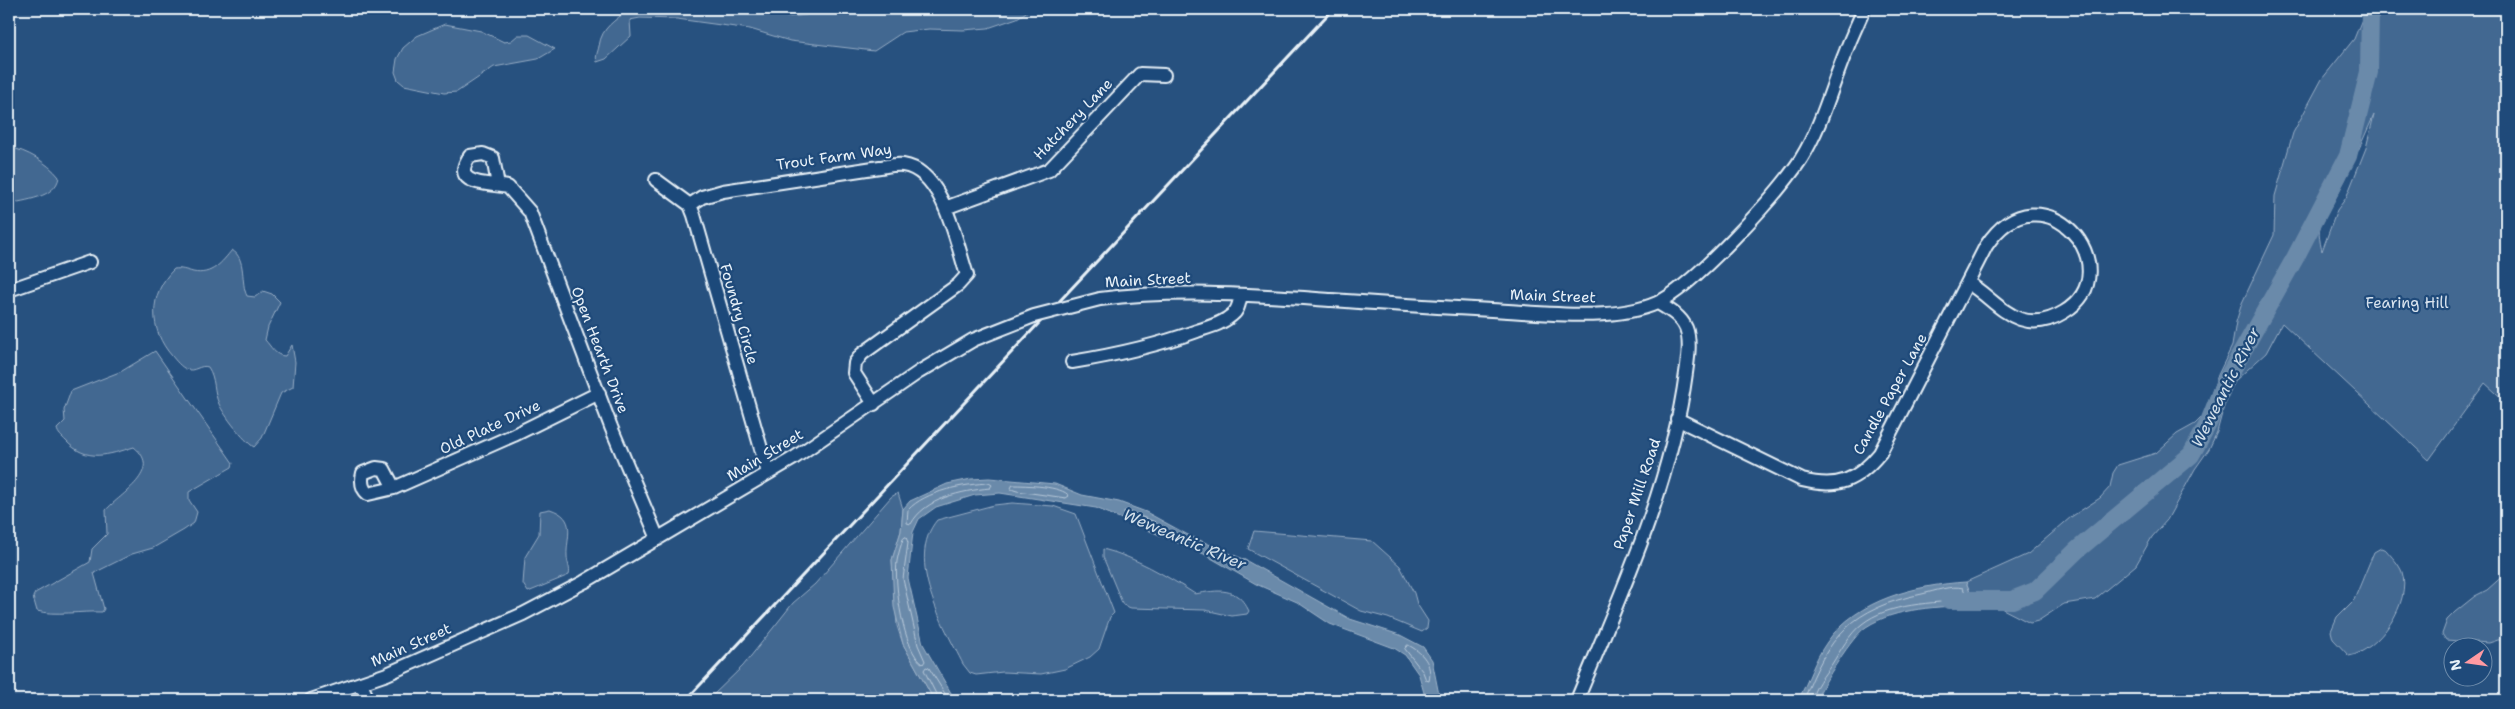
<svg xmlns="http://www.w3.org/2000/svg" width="2515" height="709" font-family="'Shantell Sans',sans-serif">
<rect width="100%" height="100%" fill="#27517f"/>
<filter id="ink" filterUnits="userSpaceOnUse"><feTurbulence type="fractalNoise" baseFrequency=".02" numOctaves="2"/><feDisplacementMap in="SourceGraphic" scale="10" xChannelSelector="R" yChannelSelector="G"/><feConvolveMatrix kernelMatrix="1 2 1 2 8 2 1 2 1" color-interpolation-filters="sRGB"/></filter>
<g filter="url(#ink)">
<!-- green -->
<path fill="#436891" stroke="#96acc4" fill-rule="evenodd" d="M628 9H767L787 17 806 15 818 9 855 11 866 9H1031L1017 18 988 28 963 30 929 29 903 32 874 51 790 41 750 29 677 19 640 18 630 20 631 36 606 59 597 62C595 56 598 52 599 46 602 26 615 22 628 9Z
M2359 9H2506V402L2485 383 2429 460 2282 323 2266 353 2237 379 2228 391 2217 432 2209 449 2195 469 2167 520 2152 537 2136 565 2095 599 2064 604 2038 621 2030 623 1993 604 1975 605 1966 582 2028 554 2071 517 2100 498 2110 487 2113 473 2118 465 2156 453 2177 434 2195 424 2203 416 2218 375 2232 346 2236 322 2242 303 2274 235 2275 196 2293 133 2322 79 2354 39 2362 19ZM2374 115 2366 148 2346 198 2337 210 2322 251C2319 238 2316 223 2327 214L2345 180Z
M445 24 481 31 504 42 511 41 518 35H529L555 49 538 59 494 67 457 92 444 93 404 85 398 80 395 72 397 59 403 48 417 36Z
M9 147C27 151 47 162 59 177 56 198 24 200 9 204Z
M232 250C247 259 240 282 247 296L255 297 263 291 272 294 280 302 268 327 265 340C271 346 275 356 285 356L292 345 295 362 293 387 281 393 262 438 254 447C244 441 224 415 219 404 213 391 216 379 208 367 200 364 194 373 186 369 181 367 176 361 172 356 149 330 148 294 174 269 181 268 186 270 193 272 212 276 222 262 232 250Z
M155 351 233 463 232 467 189 492V500L197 512 194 523 184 530 153 548 132 554 94 573 104 609 102 612C82 611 54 616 37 611L33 597 35 593 90 562 92 549 107 534 106 510C120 494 164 471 134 447 108 455 87 463 66 441 62 437 58 434 57 429L65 421 64 410 71 391 122 371Z
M898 493 903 509 901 531 892 560 897 626 903 644 934 700H708L743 666 793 603 815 584 891 497Z
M1012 503 1053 506 1076 514 1114 613 1110 617 1099 649 1090 657 1065 669 1041 674 1003 672 976 675 970 673 963 664C944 626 904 560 937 520L994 505Z
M550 509C578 518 566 537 567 556 567 563 571 569 569 575L528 592 523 584 525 557 539 534 540 511Z
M1254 531 1372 541 1400 566 1414 593 1417 604 1428 621 1427 628 1422 632 1388 618 1361 611 1248 549Z
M2381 548 2386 550C2391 556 2399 564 2402 572 2412 602 2379 651 2349 656L2333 639 2331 631 2337 617 2354 600 2374 552Z
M1103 549C1135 557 1167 576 1195 594 1218 590 1237 586 1249 611L1247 614 1232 616 1205 610 1131 608 1123 605 1103 557Z
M2506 573V632L2504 638 2489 643 2446 640 2442 634 2447 620 2455 612 2475 596 2487 590Z"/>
<!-- water -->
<path fill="#6b8aaa" stroke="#9db3c9" d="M989 478 1055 484 1082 495 1119 502 1146 512 1188 535 1245 560 1350 619 1400 635 1423 647 1432 660 1440 700H1426L1419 675 1405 655 1394 648 1330 624 1297 602 1256 584 1204 554 1096 508 1000 493 975 495 936 507 919 519 913 532 908 578 923 644 955 700H934L903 644 894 607 892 560 901 531 903 509 910 501 947 484 971 479Z
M1966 582 1975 605C1939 607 1897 607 1866 627 1852 636 1823 684 1816 700H1798C1809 681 1814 660 1827 642 1857 599 1917 585 1966 582Z"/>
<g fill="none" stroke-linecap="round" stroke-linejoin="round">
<!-- shore -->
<path stroke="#b6c8d9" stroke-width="1" d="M989 483 992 485 990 488C962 491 925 498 911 524L907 523 908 510C925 491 965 484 989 483Z
M1013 485C1025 485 1063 486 1069 496L1066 498 1017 491 1011 489Z
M1127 511 1155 522 1156 525H1146L1125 515 1124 512Z
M906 537 908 543 903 579 918 645 925 661 923 664C903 651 894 584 897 561 898 555 901 545 903 539Z
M1408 645C1422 652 1433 664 1429 681L1426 680 1423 672 1405 649Z
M939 700 924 670 926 667 929 668 949 700
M1804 700C1828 636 1852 608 1922 594 1935 591 1951 585 1963 588L1967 597 1965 600C1934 603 1888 603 1862 624 1850 633 1840 651 1832 664 1825 674 1813 688 1812 700"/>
<!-- river -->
<path stroke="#6b8aaa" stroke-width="18" d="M1949 600H2012L2035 591 2077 550 2191 455 2208 424 2224 384 2295 258 2348 156 2369 72 2370 9"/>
<!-- minor casing -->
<g stroke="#e8f1f8" stroke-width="16">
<path id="minor" d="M656 180 690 205 694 215 768 473
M498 185 493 158 483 154 470 156C448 187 492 183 508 187L530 212 611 427 658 539
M690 205 702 197 723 191 880 167C887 166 896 164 903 165 944 171 956 243 967 275L958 285 862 354 855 363 854 373 874 404
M945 208 1049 170 1140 74 1164 75
M9 290 90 262
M1100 299C1177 289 1255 295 1332 300 1385 304 1438 307 1491 310 1539 312 1612 323 1657 303 1693 287 1778 194 1801 159 1822 125 1831 88 1846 51 1851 37 1858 23 1864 9
M1072 362C1115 355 1156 346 1197 331 1209 327 1222 324 1232 315 1239 310 1239 302 1241 295
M1677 419 1802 480C1838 489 1857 481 1880 453L1986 246C2042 161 2133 270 2064 312 2051 320 2035 324 2020 319 2000 312 1987 294 1968 283
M394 488 368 494C362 489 361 481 363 473L376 468 384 469 394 488 514 435 599 393
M361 684 368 700
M311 700 387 674 523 614 584 582 794 458 919 372 973 340
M1577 700C1620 596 1671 486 1686 373 1688 359 1691 341 1686 328 1681 316 1668 309 1658 303"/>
</g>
<!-- minor -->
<use href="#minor" stroke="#1f4a7a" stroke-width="12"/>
<!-- rail -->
<path stroke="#e8f1f8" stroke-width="3" d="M686 700 1333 9"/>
<!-- minor-bridge casing -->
<g stroke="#e8f1f8" stroke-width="16" stroke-linecap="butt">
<path id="minor-bridge" d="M973 340 1034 316 1100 299"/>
</g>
<!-- minor-bridge -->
<use href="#minor-bridge" stroke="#1f4a7a" stroke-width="12"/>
</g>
</g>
<g text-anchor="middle" stroke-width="4.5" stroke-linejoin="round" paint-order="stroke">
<!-- street labels -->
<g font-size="15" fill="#e8f1f8" stroke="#1f4a7a">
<text transform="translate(1073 119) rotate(-46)" y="5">Hatchery Lane</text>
<text transform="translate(834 157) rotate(-8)" y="5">Trout Farm Way</text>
<text transform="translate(1148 280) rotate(-3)" y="5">Main Street</text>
<text transform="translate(1553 296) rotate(2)" y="5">Main Street</text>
<text transform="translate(739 314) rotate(74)" y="5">Foundry Circle</text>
<text transform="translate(600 350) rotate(69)" y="5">Open Hearth Drive</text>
<text transform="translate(1890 394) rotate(-61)" y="5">Candle Paper Lane</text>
<text transform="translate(490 427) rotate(-25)" y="5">Old Plate Drive</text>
<text transform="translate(765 455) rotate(-31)" y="5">Main Street</text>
<text transform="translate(1637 494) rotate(-71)" y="5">Paper Mill Road</text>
<text transform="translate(411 645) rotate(-24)" y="5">Main Street</text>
</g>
<!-- park labels -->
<g font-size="15" fill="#d8e3ee" stroke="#1f4a7a">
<text x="2407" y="308">Fearing Hill</text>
</g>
<!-- water labels -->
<g font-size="16" font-style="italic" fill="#d5e2ec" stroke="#1f4a7a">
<text transform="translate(2225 387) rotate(-63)" y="6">Weweantic River</text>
<text transform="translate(1185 539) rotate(23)" y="6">Weweantic River</text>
</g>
</g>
<!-- margin -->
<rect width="2515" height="709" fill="none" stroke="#1f4a7a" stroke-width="30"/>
<rect x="15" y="15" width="2485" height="679" fill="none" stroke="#e8f1f8" stroke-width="2" filter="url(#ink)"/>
<!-- north arrow -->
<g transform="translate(2468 662) rotate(257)"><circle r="24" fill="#1f4a7a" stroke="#6f8dac"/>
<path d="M0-4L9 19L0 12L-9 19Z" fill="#ff9aa2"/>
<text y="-8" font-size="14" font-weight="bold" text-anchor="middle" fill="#e8f1f8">N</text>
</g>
</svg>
